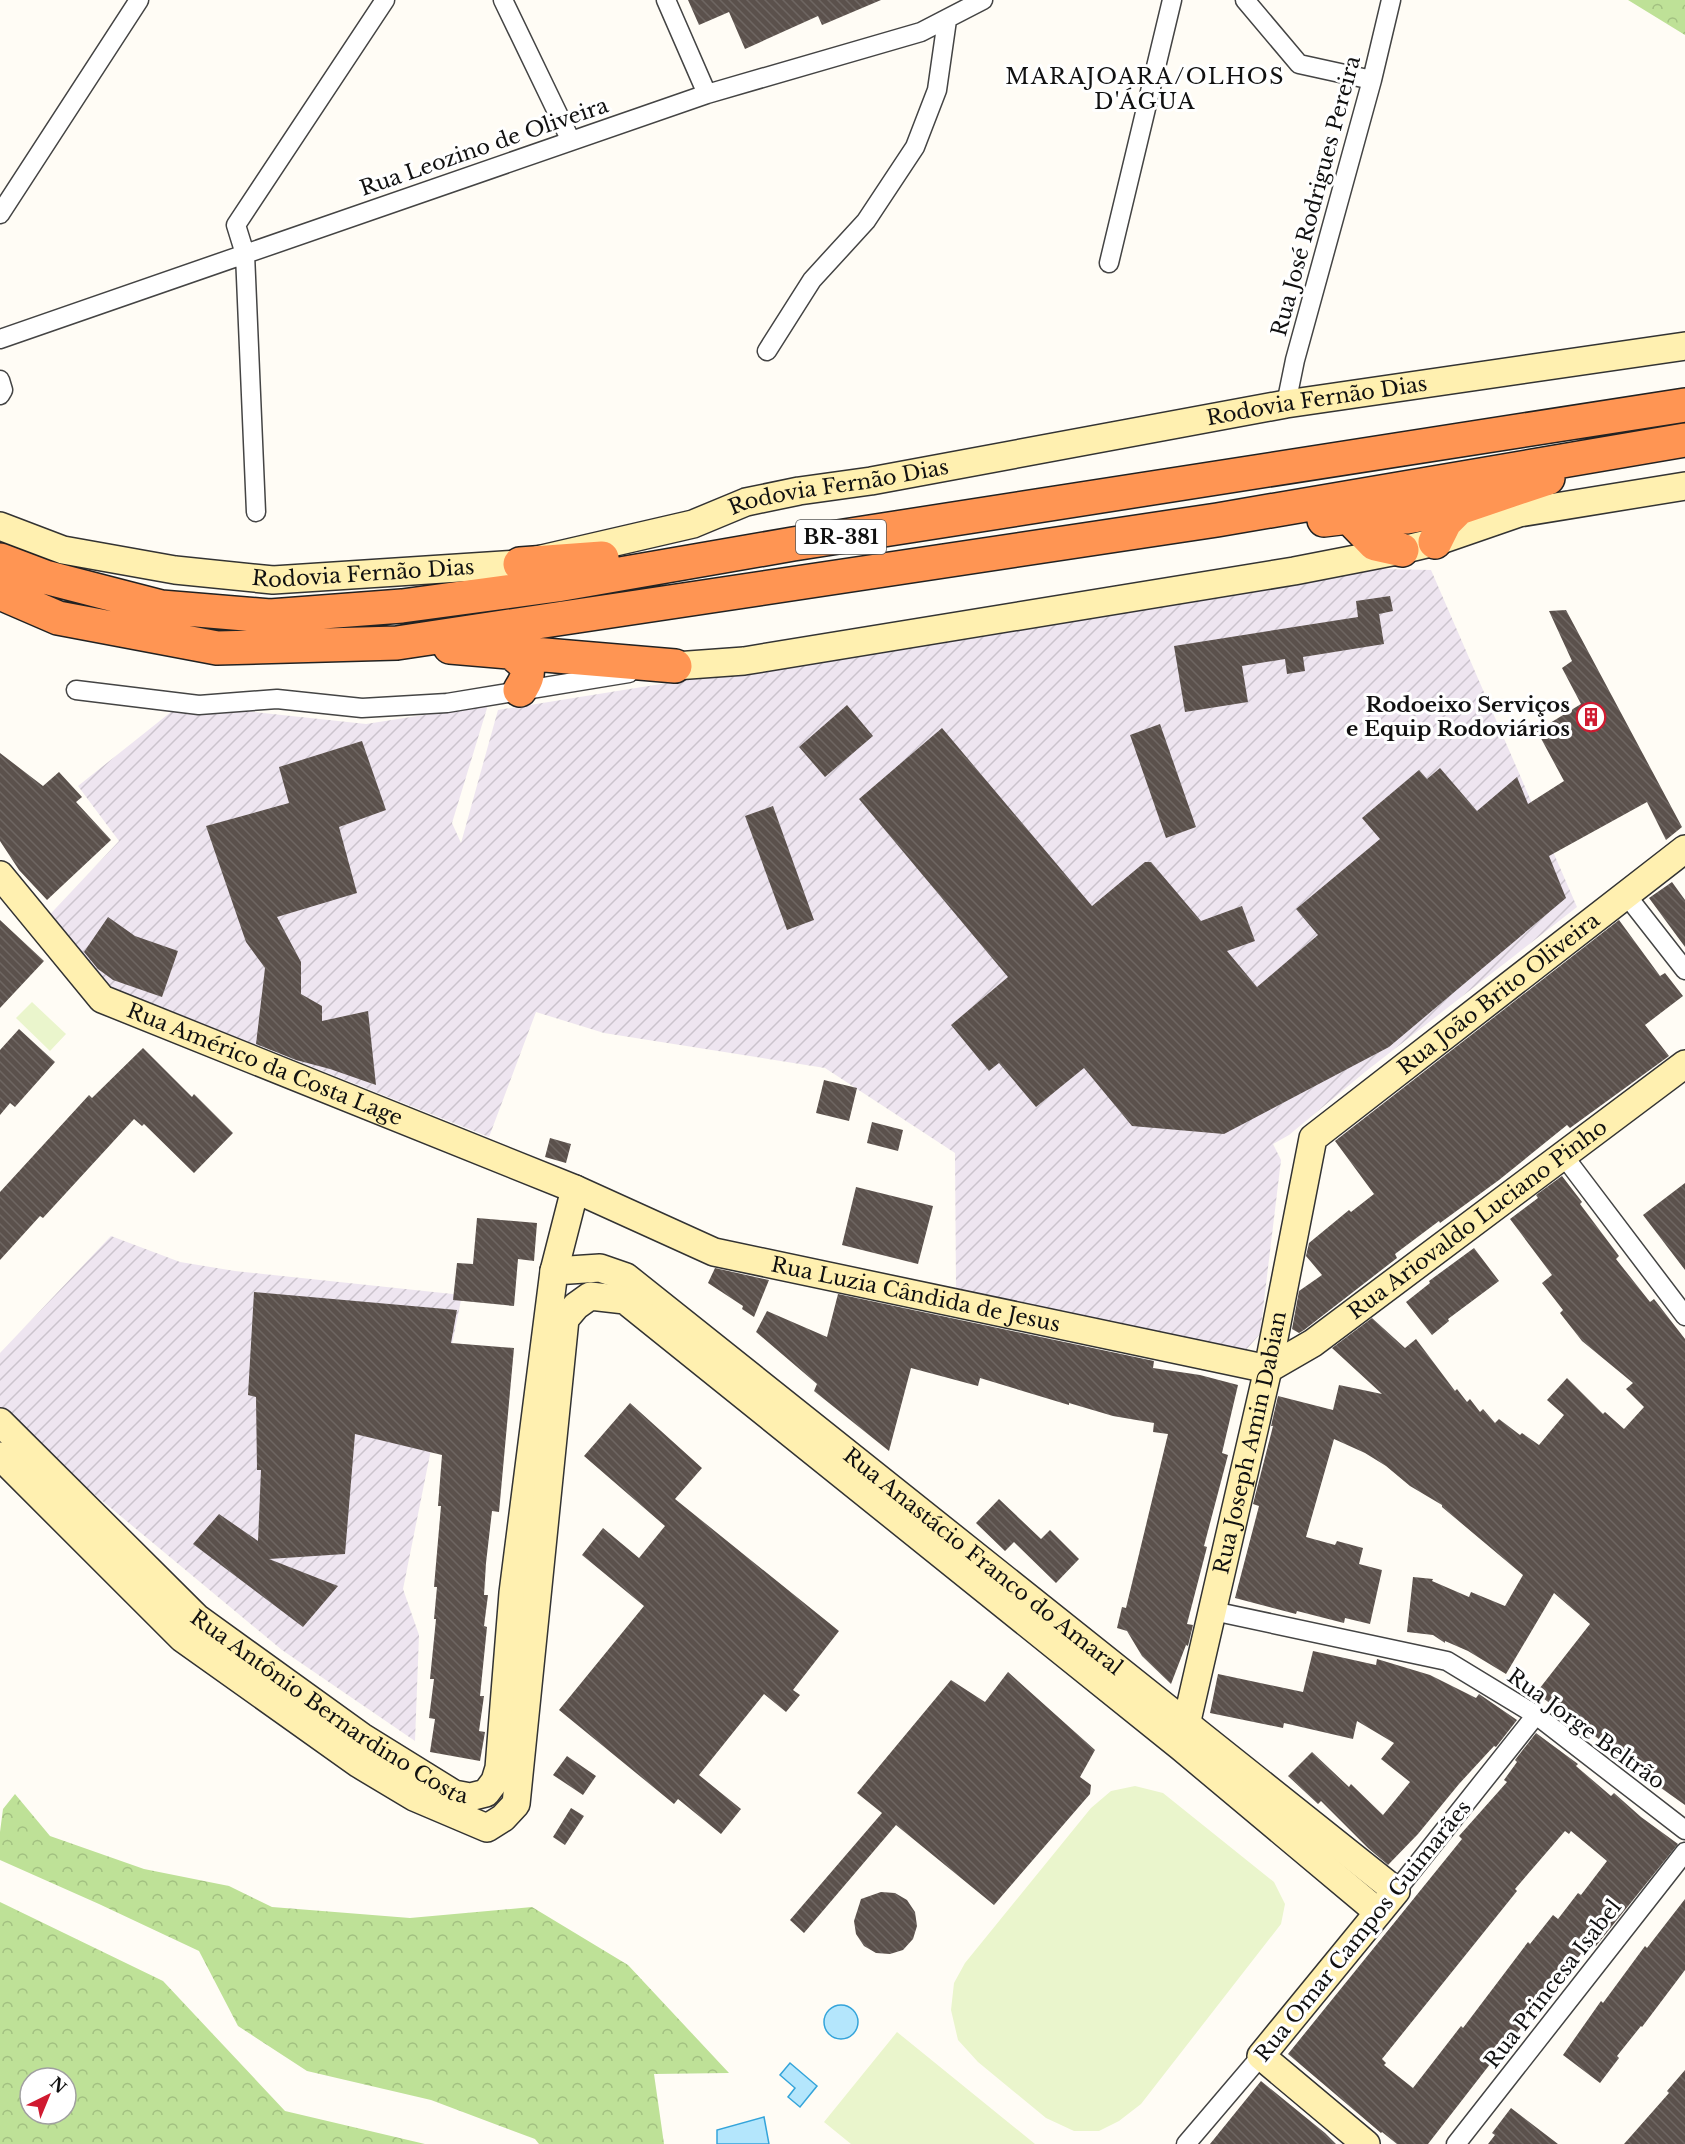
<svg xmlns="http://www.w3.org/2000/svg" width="1685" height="2144" font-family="'Libre Baskerville',serif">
<defs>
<pattern id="industrial-furrows" width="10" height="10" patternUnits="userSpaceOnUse" patternTransform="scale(1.5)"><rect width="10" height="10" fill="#eee5f0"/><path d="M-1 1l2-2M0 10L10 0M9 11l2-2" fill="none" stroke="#cbc3cd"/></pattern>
<pattern id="forest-crowns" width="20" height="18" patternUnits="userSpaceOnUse" patternTransform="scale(1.5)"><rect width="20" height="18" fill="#bee197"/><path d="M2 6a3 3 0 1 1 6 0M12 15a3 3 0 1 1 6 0" fill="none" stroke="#a2c081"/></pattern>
<pattern id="building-back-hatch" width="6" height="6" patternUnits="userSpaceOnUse" patternTransform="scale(1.5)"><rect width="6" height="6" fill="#5b514c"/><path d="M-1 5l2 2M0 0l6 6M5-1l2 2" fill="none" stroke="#6e6662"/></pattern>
</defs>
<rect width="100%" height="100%" fill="#fffcf5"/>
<!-- industrial -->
<path fill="url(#industrial-furrows)" d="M1381 569 1431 570 1577 907 1365 1072 1289 1135 1273 1144 1281 1160 1260 1334 1246 1350 956 1289 955 1153 825 1068 604 1033 536 1012 489 1137 108 986 40 925 119 841 78 786 181 704 366 724 488 705 452 823 461 843 498 710Z
M111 1236 180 1262 235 1271 462 1295 403 1589 419 1635 415 1741 282 1650 0 1416V1353Z"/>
<!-- forest -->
<path fill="url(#forest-crowns)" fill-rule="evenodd" d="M1628 0H1685V35Z
M15 1794 50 1836 144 1869 229 1886 272 1907 410 1918 532 1907 628 1965 729 2073 654 2074 664 2144H539L535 2139 431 2100 307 2071 238 2026 199 1951 99 1904 0 1860V1832L3 1809Z
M0 1902 163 1981 285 2111 425 2144H0ZM30 2078H66V2114H30Z"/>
<!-- pitch -->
<path fill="#eaf5cc" d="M32 1002 66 1034 50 1051 16 1018Z
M1135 1786 1163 1793 1274 1882 1285 1904 1281 1924 1141 2104 1119 2121 1099 2131H1074L1046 2118 978 2062 958 2040 951 2010 954 1983 965 1963 1091 1808 1111 1791Z
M897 2032 1035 2144H851L824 2122Z"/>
<!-- water -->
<path fill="#b4e6fc" stroke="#34a4da" stroke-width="1.5" d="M824 2022a17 17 0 1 1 34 0a17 17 0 1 1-34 0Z
M790 2063 817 2086 800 2107 788 2097 795 2088 780 2075Z
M764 2117 769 2144H717V2130Z"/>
<!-- building -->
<path fill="url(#building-back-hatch)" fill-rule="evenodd" d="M688 0H881L822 25 818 16 745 49 729 12 699 25Z
M1390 596 1393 611 1379 614 1384 644 1303 657 1305 671 1287 674 1285 659 1242 666 1248 702 1185 712 1174 646 1358 617 1356 601Z
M1566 610 1682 827 1666 840 1647 802 1549 856 1566 898 1389 1047 1224 1134 1132 1126 1084 1068 1036 1107 999 1063 989 1071 951 1025 1008 977 859 799 942 728 1092 906 1145 862H1151L1201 921 1242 906 1255 941 1227 951 1257 987 1318 935 1296 909 1380 839 1362 818 1419 770 1427 779 1440 768 1477 811 1517 777 1528 804 1564 781 1537 731 1581 704 1562 668 1572 661 1549 611Z
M847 705 873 736 825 777 799 747Z
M1160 724 1196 827 1166 838 1130 735Z
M362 741 386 810 339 827 357 893 277 917 301 962V994L322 1006V1021L368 1011 376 1085 330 1069 296 1060 256 1044 265 968 246 942 206 826 289 803 279 767Z
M0 753 43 786 59 772 82 797 76 802 111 840 47 900 19 870 0 841Z
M773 806 814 920 787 930 745 816Z
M1672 882 1685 900V947L1649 898Z
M108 917 135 936 178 951 162 997 113 980 98 969 84 952Z
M0 920 44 961 0 1008Z
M1619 920 1660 976 1665 973 1683 996 1645 1025 1669 1056 1570 1128 1567 1125 1499 1180 1440 1223 1439 1221 1395 1254 1397 1258 1304 1330 1299 1333 1292 1329 1299 1291 1322 1275 1306 1256 1309 1243 1349 1210 1351 1212 1374 1194 1335 1141Z
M19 1029 55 1062 15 1107 10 1103 0 1115V1050Z
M143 1048 192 1097 194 1094 233 1133 194 1173 144 1124 142 1126 134 1119 43 1218 40 1216 0 1260V1192L89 1095 92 1098Z
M824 1080 857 1088 849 1121 816 1113Z
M872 1122 903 1130 898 1151 867 1143Z
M550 1138 571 1144 566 1163 545 1157Z
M1562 1176 1582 1202 1580 1204 1619 1256 1616 1259 1650 1302 1654 1299 1685 1339V1805L1654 1783 1656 1781 1619 1752 1618 1753 1536 1693 1590 1624 1554 1593 1506 1674 1468 1651 1445 1641V1643L1433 1635 1407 1632 1413 1577 1433 1579 1432 1581 1469 1597 1471 1592 1505 1606 1523 1575 1442 1507V1505L1410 1486 1386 1466 1365 1453 1334 1439 1306 1537 1335 1545 1337 1541 1363 1548 1359 1564 1382 1570 1370 1624 1345 1618 1344 1623 1297 1611 1296 1614 1235 1598 1259 1506 1253 1504 1273 1426H1271L1278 1396 1333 1410 1339 1385 1382 1394 1332 1348 1372 1318 1405 1348 1416 1339 1455 1391 1457 1389 1467 1402 1470 1399 1480 1412 1483 1409 1495 1423 1499 1419 1520 1435 1522 1433 1539 1445 1564 1415 1547 1400 1567 1378 1603 1414 1605 1412 1624 1429 1644 1407 1626 1389 1633 1383 1582 1341 1560 1313 1563 1310 1542 1283 1552 1275 1510 1219 1538 1198 1536 1195Z
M1685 1183V1270L1643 1215Z
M856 1187 933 1206 918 1264 842 1245Z
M477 1218 537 1223 534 1261 518 1259 514 1306 453 1300 457 1263 473 1264Z
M1474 1248 1499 1281 1448 1319 1449 1321 1432 1335 1406 1302 1430 1283 1429 1281Z
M715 1268 769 1280 754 1317 742 1309 743 1306 708 1283Z
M254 1292 457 1310 451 1343 514 1348 499 1512 492 1511 486 1563 484 1595H488L484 1626 487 1627 480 1696H484L479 1731 485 1732 480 1761 430 1752 435 1719 429 1718 434 1679H430L436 1619H434L437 1587H434L441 1506H438L442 1455 355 1434 345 1554 269 1559 338 1586 303 1627 193 1544 219 1514 258 1541 261 1470H257L256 1397 248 1395Z
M838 1294 1154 1361 1153 1368 1200 1375 1238 1385 1222 1453 1228 1455 1204 1546 1207 1547 1187 1624 1193 1625 1188 1646 1186 1645 1171 1684 1142 1656 1127 1631 1117 1628 1122 1607 1126 1608 1168 1434 1153 1432 1154 1423 1113 1416 1069 1403V1405L980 1378 978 1386 911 1368 889 1451 814 1391 817 1384 756 1332 767 1311 827 1337Z
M630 1403 702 1468 675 1499 839 1631 793 1690 800 1695 786 1712 764 1694 699 1775 741 1809 721 1834 678 1799 674 1804 559 1710 644 1606 582 1555 603 1528 639 1558 665 1526 584 1456Z
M999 1499 1041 1539 1050 1530 1079 1559 1056 1583 1014 1542 1005 1551 976 1523Z
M1313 1651 1376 1665 1377 1659 1430 1675 1476 1698 1479 1694 1517 1720 1496 1747 1494 1746 1459 1784 1418 1834 1388 1865 1368 1848 1321 1801 1318 1804 1288 1776 1312 1752 1349 1787 1351 1784 1383 1815 1410 1782 1381 1759 1394 1743 1357 1721 1353 1739 1284 1723 1283 1728 1210 1713 1218 1674 1303 1692Z
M1008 1672 1095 1750 1080 1777 1091 1785 1090 1794 994 1905 896 1825 804 1933 790 1920 882 1813 857 1793 951 1680 985 1702Z
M1536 1733 1578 1764 1576 1766 1611 1796 1614 1793 1641 1817 1678 1844 1596 1946 1590 1942 1570 1968 1567 1966 1503 2052 1501 2050 1428 2144H1397L1382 2132 1381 2133 1288 2054 1462 1839 1459 1836 1507 1782 1504 1780 1517 1762 1515 1760ZM1565 1831 1569 1834 1571 1831 1607 1861 1581 1895 1578 1893 1558 1919 1553 1915 1530 1944 1528 1942 1463 2028 1461 2026 1413 2088 1384 2065 1386 2063 1382 2059 1517 1891 1515 1889Z
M567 1756 596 1776 583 1795 553 1775Z
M571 1808 584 1816 565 1845 553 1837Z
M881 1892 895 1893 907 1900 915 1912 917 1926 913 1939 903 1950 890 1954 876 1953 864 1946 856 1934 854 1921 861 1899Z
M1685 1899V1970L1642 2027 1641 2026 1617 2056 1619 2058 1600 2083 1563 2055 1601 2001 1603 2003 1645 1946 1647 1948Z
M1685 2070V2144H1624L1669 2093 1667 2091Z
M1261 2081 1325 2133 1336 2144H1210Z
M1511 2108 1558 2144H1488L1495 2135 1492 2133Z"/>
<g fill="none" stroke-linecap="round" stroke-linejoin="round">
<!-- street casing -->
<g stroke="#444" stroke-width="21">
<path id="street" d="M503 0 571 141
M666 0 707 94
M1245 0 1299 64 1372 80
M0 214 139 0
M1109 263 1172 0
M0 339 707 94 921 32 983 0
M767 351 812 280 866 221 915 147 937 90 947 20
M0 380 3 390 0 395
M1286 404 1295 360 1372 80 1391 0
M256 512 245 254 236 225 385 0
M76 690 199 705 277 699 362 708 447 703 629 673
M1627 896 1685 970
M1563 1155 1685 1316
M1213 1611 1447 1661 1536 1715 1685 1830
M1396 1891 1536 1715
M1186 2144 1261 2056
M1456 2144 1685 1852"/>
</g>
<!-- secondary casing -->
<g stroke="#333" stroke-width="30">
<g id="secondary">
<path id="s1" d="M0 526 63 550 175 570 273 580 520 564 693 524 746 502 799 491 871 481 1286 404 1685 346"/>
<path d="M675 666 744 661 1294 571 1402 550 1435 542 1519 513 1685 486"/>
<path id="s2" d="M0 875 102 999 575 1189 714 1252 1268 1369 1313 1343 1685 1064"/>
<path id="s3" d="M554 1271 600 1268 626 1277 1396 1891 1261 2056 1366 2144"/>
<path id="s4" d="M0 1422 197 1618 362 1737 454 1794 470 1797 486 1793 495 1781 499 1768 513 1593 554 1271 575 1189"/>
<path d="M0 1456 182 1638 359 1764 414 1797 487 1828 503 1818 516 1804 565 1319 576 1306 590 1296 625 1300 1181 1747 1378 1912"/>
<path id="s5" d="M1183 1738 1268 1369 1313 1138 1685 849"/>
</g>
</g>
<!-- highway casing -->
<g stroke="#222" stroke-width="36">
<path id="highway" d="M1349 517 1375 544 1402 550
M1324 520 1349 517H1407L1459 508
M1435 542 1445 522 1459 508 1548 478
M0 560 45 577 161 607 270 616 402 606 557 585 793 544 1685 405
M520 564 602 558
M0 593 58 618 217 648 397 643 1217 520 1685 440
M450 647 675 666
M511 652C528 666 533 670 520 690"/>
</g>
<!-- street -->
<use href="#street" stroke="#fff" stroke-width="18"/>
<!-- secondary -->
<use href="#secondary" stroke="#fff0b0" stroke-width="27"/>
<!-- highway -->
<use href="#highway" stroke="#ff9553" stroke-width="33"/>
</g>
<!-- icons -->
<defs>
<g id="building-ring" transform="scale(1.5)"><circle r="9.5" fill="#fff" stroke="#d01a30" stroke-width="1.5"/><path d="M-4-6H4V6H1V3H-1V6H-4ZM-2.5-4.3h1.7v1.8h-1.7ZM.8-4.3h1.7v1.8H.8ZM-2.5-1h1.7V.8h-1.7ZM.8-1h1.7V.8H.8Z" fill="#d01a30"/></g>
</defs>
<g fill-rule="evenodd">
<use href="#building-ring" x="1591" y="717"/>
</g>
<g text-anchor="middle" stroke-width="6" stroke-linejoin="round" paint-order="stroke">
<!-- shield labels -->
<rect fill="#fff" stroke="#585858" stroke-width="1.5" x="796" y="520" width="90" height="34" rx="4.5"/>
<g font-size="20" font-weight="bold" fill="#111">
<text x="841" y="544">BR-381</text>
</g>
<!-- street labels -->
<g font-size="21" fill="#111" stroke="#fff">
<text transform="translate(484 147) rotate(-19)" y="7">Rua Leozino de Oliveira</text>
<text transform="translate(1316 196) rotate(-75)" y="7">Rua José Rodrigues Pereira</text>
<text dy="7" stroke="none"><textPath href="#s1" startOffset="1342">Rodovia Fernão Dias</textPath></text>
<text dy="7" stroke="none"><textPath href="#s1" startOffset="856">Rodovia Fernão Dias</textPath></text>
<text dy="7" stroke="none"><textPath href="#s1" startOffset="370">Rodovia Fernão Dias</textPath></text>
<text dy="7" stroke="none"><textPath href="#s5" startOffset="849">Rua João Brito Oliveira</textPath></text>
<text dy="7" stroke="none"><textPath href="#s2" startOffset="336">Rua Américo da Costa Lage</textPath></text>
<text dy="7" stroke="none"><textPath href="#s2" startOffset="1647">Rua Ariovaldo Luciano Pinho</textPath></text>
<text dy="7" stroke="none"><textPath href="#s2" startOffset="1029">Rua Luzia Cândida de Jesus</textPath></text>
<text dy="7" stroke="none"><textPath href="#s5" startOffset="303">Rua Joseph Amin Dabian</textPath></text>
<text dy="7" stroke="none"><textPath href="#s3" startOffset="530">Rua Anastácio Franco do Amaral</textPath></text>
<text dy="7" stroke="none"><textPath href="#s4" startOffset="438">Rua Antônio Bernardino Costa</textPath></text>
<text transform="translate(1586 1729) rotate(36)" y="7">Rua Jorge Beltrão</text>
<text transform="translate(1363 1931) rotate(-51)" y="7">Rua Omar Campos Guimarães</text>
<text transform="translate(1553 1984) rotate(-52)" y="7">Rua Princesa Isabel</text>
</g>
<!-- poi labels -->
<g font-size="21" font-weight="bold" fill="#111" stroke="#fff" text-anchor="end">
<text x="1570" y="712">Rodoeixo Serviços<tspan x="1570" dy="24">e Equip Rodoviários</tspan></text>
</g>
<!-- neighbourhood labels -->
<g font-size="22" letter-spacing="1.5" fill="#111" stroke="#fff">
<text x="1145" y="84">MARAJOARA/OLHOS<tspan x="1145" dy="25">D'ÁGUA</tspan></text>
</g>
</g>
<!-- north arrow -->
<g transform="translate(48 2096) rotate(43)"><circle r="28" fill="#ffffff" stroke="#a0a0a0" stroke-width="1.5"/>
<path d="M0-4.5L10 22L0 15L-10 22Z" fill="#d01a30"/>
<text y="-9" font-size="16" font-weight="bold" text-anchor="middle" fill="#111111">N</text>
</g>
</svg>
